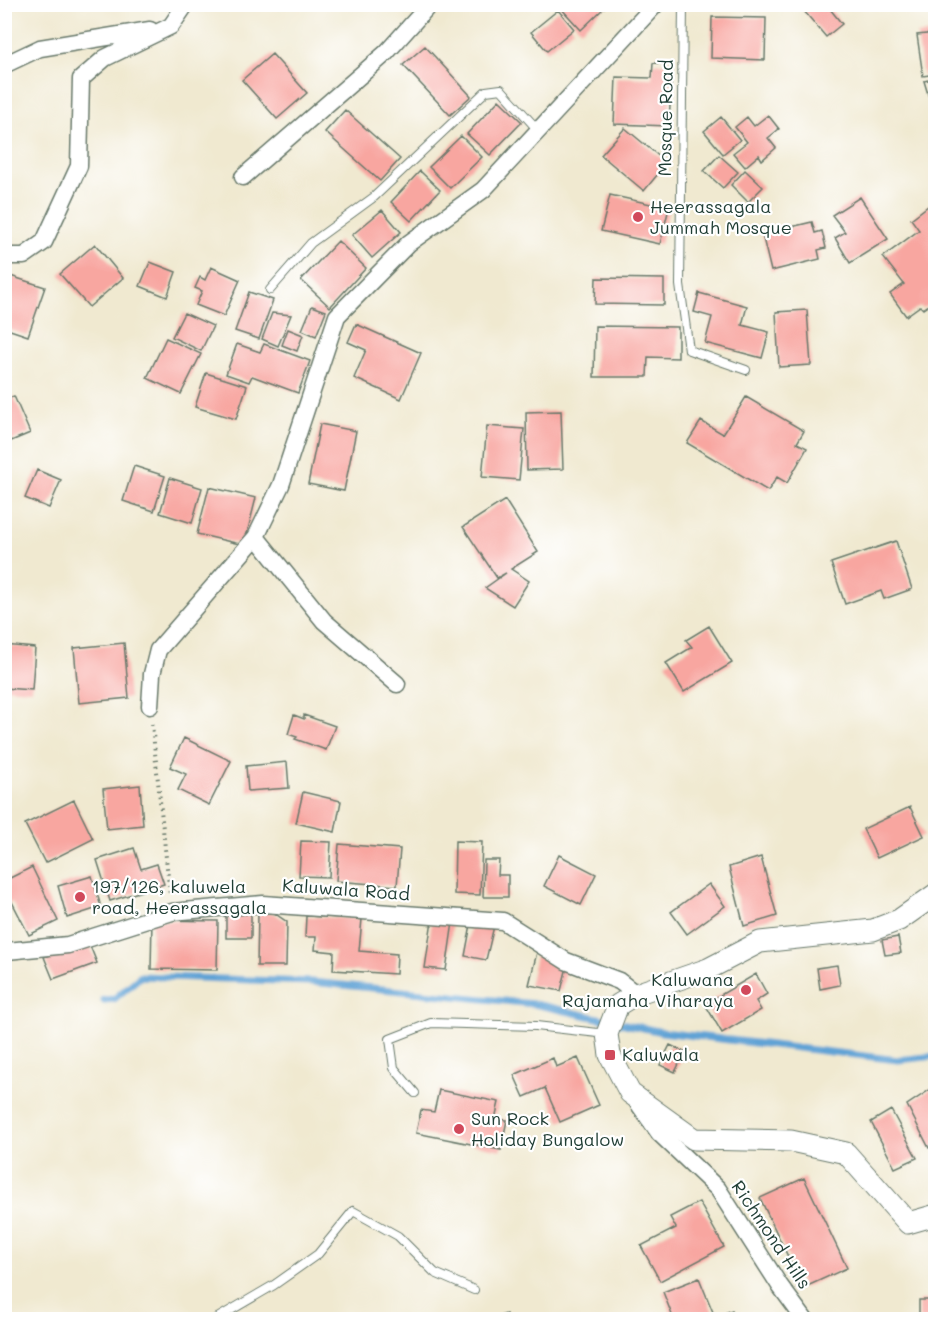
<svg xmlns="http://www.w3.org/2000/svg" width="940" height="1324" font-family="Mali,sans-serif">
<rect width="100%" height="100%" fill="#fff"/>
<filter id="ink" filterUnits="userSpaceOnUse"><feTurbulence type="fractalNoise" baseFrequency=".0167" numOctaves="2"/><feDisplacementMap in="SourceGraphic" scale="12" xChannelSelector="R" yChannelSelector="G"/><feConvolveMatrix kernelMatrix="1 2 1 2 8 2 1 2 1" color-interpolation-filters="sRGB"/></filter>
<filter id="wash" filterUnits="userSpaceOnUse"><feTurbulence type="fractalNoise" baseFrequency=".008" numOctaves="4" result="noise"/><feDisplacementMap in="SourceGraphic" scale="24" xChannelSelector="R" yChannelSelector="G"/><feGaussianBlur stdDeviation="1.35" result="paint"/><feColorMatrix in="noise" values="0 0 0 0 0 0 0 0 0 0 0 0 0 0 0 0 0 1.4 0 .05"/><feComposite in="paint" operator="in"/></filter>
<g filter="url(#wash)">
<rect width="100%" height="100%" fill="#f0e9d0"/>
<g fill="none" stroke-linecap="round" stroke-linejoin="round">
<!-- stream -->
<path stroke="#60a3d5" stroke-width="7" d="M104 1000 114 999 141 976 311 982 534 1004 662 1032 898 1060 936 1056"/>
</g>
<g id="blocks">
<!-- building -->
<path fill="#f8a6a0" d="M560 4H603L605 7 581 30 559 6Z
M812 4H826L842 24 826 37 804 11Z
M558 10 574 29 547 51 531 32Z
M712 17 766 18 765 60 711 58Z
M936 33V74L923 76 917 35Z
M425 46 471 96 450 115 403 65Z
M272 54 307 93 277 119 242 80Z
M653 63 672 64 669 126 614 124 616 77 652 78Z
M936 78V100L930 101 924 81Z
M499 100 522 122 490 155 467 134Z
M345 110 400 159 380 181 325 132Z
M768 115 779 129 768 138 776 148 762 160 759 155 745 167 733 153 747 142 735 127 747 117 754 126Z
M721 117 740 140 723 154 704 131Z
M625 128 667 163 644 191 601 155Z
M461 136 482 157 450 188 429 167Z
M719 155 738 172 723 188 704 171Z
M745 170 763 187 748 202 731 185Z
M420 171 440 190 411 221 391 202Z
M610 195 669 208 660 244 601 231Z
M860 197 888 239 850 263 835 238 845 232 832 215Z
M932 203 936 208V271L931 274 936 279V300L923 309 920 306 906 316 890 294 904 284 883 257 919 230 911 219Z
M382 210 401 232 372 258 352 235Z
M812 222 815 233 822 231 826 248 818 250 820 259 771 271 762 234Z
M338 241 366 268 330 307 301 280Z
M95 244 123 278 89 307 60 274Z
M150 262 176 272 167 297 140 286Z
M211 267 240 280 224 316 196 305 202 291 195 288 200 277 205 280Z
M4 274 45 287 28 336 4 328Z
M596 278 664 279V305L595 304Z
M249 292 273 300 259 339 235 331Z
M699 293 747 306 742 325 769 332 762 358 705 343 712 317 694 312Z
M312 306 326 311 316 336 302 330Z
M807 310 811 365 779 367 776 312Z
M184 313 213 326 201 351 172 337Z
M272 313 291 315 278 346 262 339Z
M356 324 421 353 401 399 354 378 366 350 348 342Z
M595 326 678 327V358L648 357 647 377H594Z
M288 329 303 335 297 351 282 345Z
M166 338 201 354 181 394 147 378Z
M237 344 260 352 264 344 310 361 298 393 252 376 249 382 226 374Z
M206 373 247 386 236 419 195 407Z
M14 396 30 433 4 444V400Z
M746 397 804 431 797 443 807 448 787 483 777 477 768 491 687 443 701 421 723 434Z
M561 411 563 469 527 470 526 412Z
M320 424 356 431 344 491 308 484Z
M487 426 524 429 519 480 482 477Z
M134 466 165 476 154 511 123 501Z
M37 470 61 480 49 508 25 498Z
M170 478 202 488 192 523 160 513Z
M209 487 256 498 244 545 197 534Z
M505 500 538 552 511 569 529 581 513 606 485 588 506 573 497 578 463 527Z
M896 541 912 589 884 599 881 591 845 604 831 563Z
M709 626 732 663 684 692 666 663 692 647 686 640Z
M124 643 129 698 79 703 74 648Z
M4 645 35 648 32 690 4 688Z
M294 715 304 719V715L335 726 326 750 295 739 297 737 288 734Z
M184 738 231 761 209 805 178 790 186 774 170 767Z
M287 762 289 788 248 791 246 766Z
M140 785 143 825 107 829 103 789Z
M303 792 341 801 335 832 296 823Z
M74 800 93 839 45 863 25 824Z
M910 807 924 836 877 858 863 829Z
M301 841 331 842 329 877 299 876Z
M455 841 482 842 480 895 454 894Z
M339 844 400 849 397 886 336 881Z
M134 848 141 869 157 864 164 884 110 901 97 860Z
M559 855 596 874 581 905 544 886Z
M761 857 777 916 744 926 729 867Z
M484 860H499L498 875H508V897H483Z
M32 867 58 921 29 935 12 902 4 905V881Z
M92 876 101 907 67 918 58 886Z
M709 884 725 906 687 934 671 912Z
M226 911H251V938H226Z
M258 913H274L287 922 286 966H257Z
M306 916 362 919 359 951 397 954 396 974 333 970 334 952 315 950 316 937H305Z
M152 920 218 921 217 970 151 969Z
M432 920 453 922 446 970 425 968Z
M471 924 494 926 486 960 465 956Z
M898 937 901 953 885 955 882 940Z
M88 941 97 963 53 979 44 957Z
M537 952 567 967 561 991 529 985Z
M837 965 840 985 820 989 817 968Z
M756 974 767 994 756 1001 761 1010 722 1033 705 1004Z
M670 1045 685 1052 675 1072 660 1065Z
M553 1058 556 1067 578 1058 599 1105 560 1122 545 1088 524 1097 514 1075Z
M934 1087H936V1145L929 1148 907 1105Z
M439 1090 499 1102 495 1119 507 1120 501 1150 416 1133 421 1110 434 1112Z
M891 1110 917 1158 895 1168 871 1122Z
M804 1178 847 1268 803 1288 760 1198Z
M699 1202 724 1247 660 1281 641 1246 676 1228 670 1217Z
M699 1278 715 1317 732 1310 736 1320H674L663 1292Z
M919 1300H936V1320H919Z
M506 1314 508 1320H490V1319Z"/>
</g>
</g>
<g filter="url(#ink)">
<use href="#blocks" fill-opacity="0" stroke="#68796b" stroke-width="1.5"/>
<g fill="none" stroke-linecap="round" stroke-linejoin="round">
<!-- service casing -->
<g stroke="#68796b" stroke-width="10">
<path id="service" d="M683 4 680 285 689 350 746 370
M270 290 311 243 374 197 486 91 501 89 538 130
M415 1093 394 1068 390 1039 431 1023 536 1026 607 1034
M214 1320 274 1285 318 1254 353 1211 398 1236 435 1273 474 1290"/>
</g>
<!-- minor casing -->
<g stroke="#68796b" stroke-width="19">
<path id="minor" d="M4 65 40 48 150 30
M243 177 386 53 430 4
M4 256H24L44 242 79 166 81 79 105 58 171 26 186 4
M256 537 324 621 397 684
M150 706 152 674 158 650 256 537 281 485 337 316 409 243 483 190 656 4
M4 949 7 951 68 945 172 912 263 904 503 921 566 961 619 981 636 994
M638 1103 659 1133 718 1189 780 1286 805 1320"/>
</g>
<!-- tertiary casing -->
<g stroke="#68796b" stroke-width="23">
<path id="tertiary" d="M936 894 899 920 873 930 760 942 708 969 636 994 618 1005 607 1034 610 1055 630 1093 694 1139 791 1141 846 1153 908 1223 936 1215"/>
</g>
<!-- path -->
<path stroke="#68796b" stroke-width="4" stroke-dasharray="1.5 4.5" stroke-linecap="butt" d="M152 724 170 896"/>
<!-- service -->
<use href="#service" stroke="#fff" stroke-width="8"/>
<!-- minor -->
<use href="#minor" stroke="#fff" stroke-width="16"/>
<!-- tertiary -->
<use href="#tertiary" stroke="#fff" stroke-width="21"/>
</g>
</g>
<!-- markers -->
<g fill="#d1495b" stroke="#fff" stroke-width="2">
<circle cx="638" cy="217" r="6"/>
<circle cx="80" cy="897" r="6"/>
<circle cx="746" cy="990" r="6"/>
<rect x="604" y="1049" width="12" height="12" rx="3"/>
<circle cx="459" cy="1129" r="6"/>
</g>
<g text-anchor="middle" stroke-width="4.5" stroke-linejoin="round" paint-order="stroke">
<!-- street labels -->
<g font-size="18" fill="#1f3d34" stroke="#fff">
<text transform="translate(666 118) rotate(-89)" y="6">Mosque Road</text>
<text transform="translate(346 890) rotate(4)" y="6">Kaluwala Road</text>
<text transform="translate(771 1235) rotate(56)" y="6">Richmond Hills</text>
</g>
<!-- poi labels -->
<g font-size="18" fill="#1f3d34" stroke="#fff" text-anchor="start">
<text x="650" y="213">Heerassagala<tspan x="650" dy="21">Jummah Mosque</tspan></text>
<text x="92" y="893">197/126, kaluwela<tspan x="92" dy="21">road, Heerassagala</tspan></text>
<text x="734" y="986" text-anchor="end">Kaluwana<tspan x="734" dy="21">Rajamaha Viharaya</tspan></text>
<text x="622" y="1061">Kaluwala</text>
<text x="471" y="1125">Sun Rock<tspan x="471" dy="21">Holiday Bungalow</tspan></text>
</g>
</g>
<!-- margin -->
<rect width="940" height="1324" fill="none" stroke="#fff" stroke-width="24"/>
</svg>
